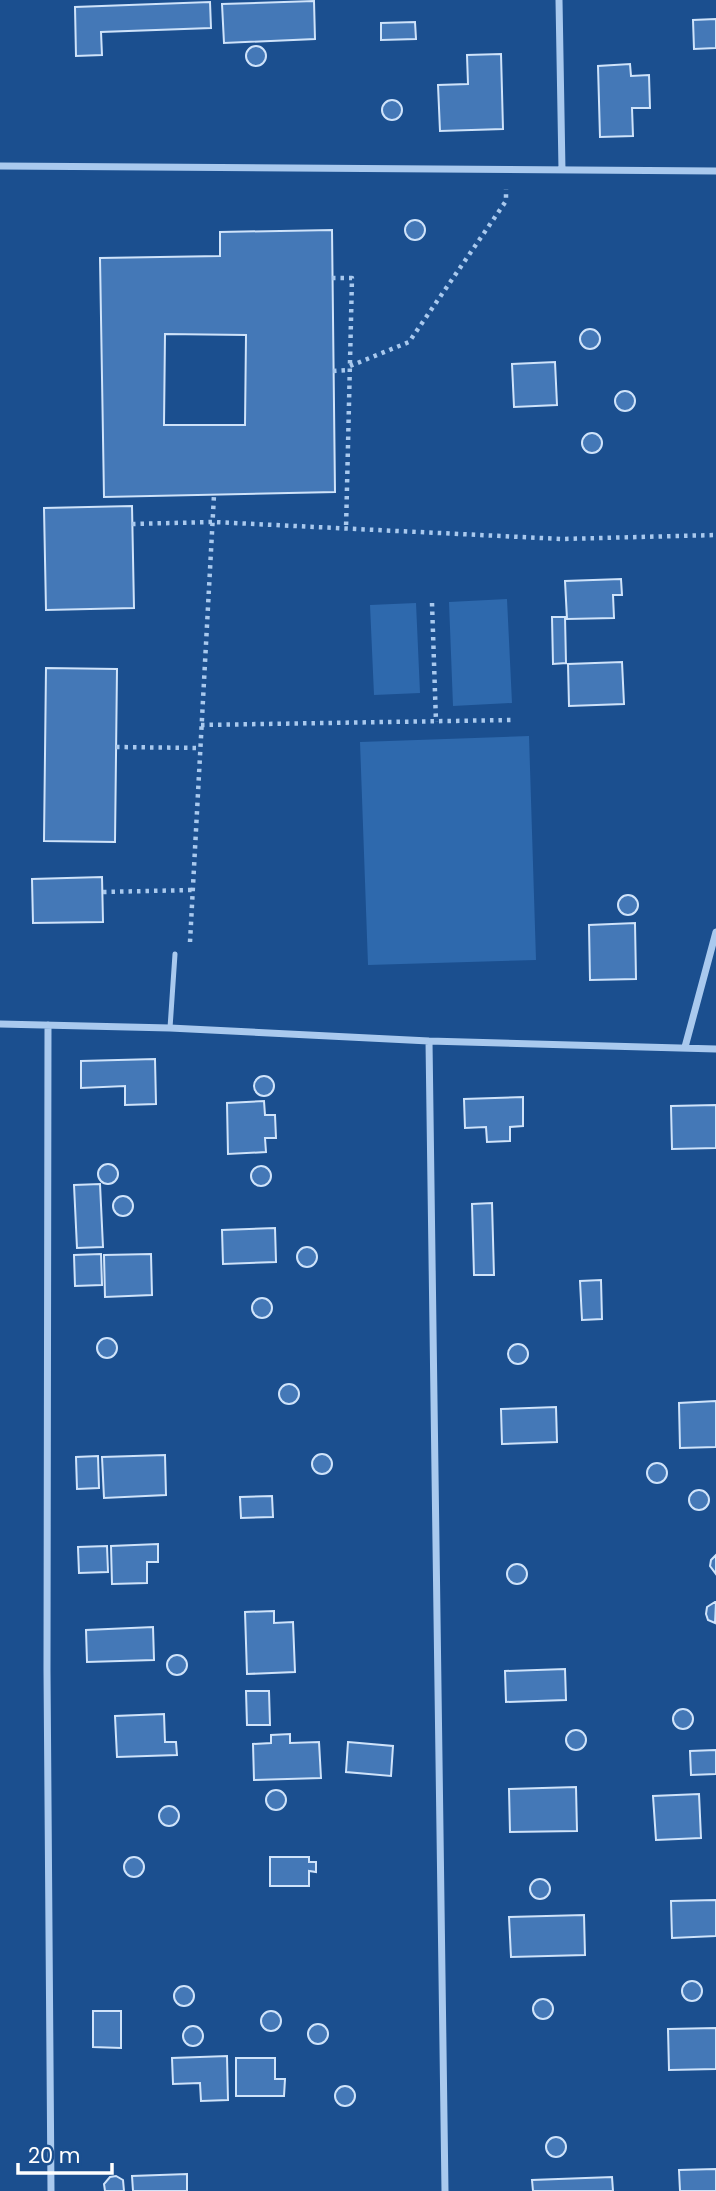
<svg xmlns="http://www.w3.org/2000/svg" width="716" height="2191" font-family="Poppins,sans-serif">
<rect width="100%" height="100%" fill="#1b4f8f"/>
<!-- green -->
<path fill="#2e69ad" d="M507 599 512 703 453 706 449 602Z
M416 603 420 693 374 695 370 605Z
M529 736 536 960 368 965 360 742Z"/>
<!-- building -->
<path fill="#4478b7" stroke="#cfe3fa" stroke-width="2" fill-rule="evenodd" d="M314 1 315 39 224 43 222 4Z
M210 2 211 28 101 32 102 55 76 56 75 7Z
M716 19V48L694 49 693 20Z
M415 22 416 39 381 40V23Z
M246 56a10 10 0 1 1 20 0a10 10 0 1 1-20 0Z
M501 54 503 129 440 131 438 85 468 84 467 55Z
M630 64 631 76 649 75 650 108H632L633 136 600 137 598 66Z
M382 110a10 10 0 1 1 20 0a10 10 0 1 1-20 0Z
M405 230a10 10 0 1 1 20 0a10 10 0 1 1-20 0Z
M332 230 335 492 104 497 100 258 220 256V232ZM165 334 246 335 245 425H164Z
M580 339a10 10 0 1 1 20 0a10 10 0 1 1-20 0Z
M555 362 557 405 514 407 512 364Z
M615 401a10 10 0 1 1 20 0a10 10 0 1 1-20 0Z
M582 443a10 10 0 1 1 20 0a10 10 0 1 1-20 0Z
M132 506 134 608 46 610 44 508Z
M621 579 622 595H613L614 618 567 619 565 581Z
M552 617H565L566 663 553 664Z
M622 662 624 704 569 706 568 664Z
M46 668 117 669 115 842 44 841Z
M102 877 103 922 33 923 32 879Z
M618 905a10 10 0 1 1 20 0a10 10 0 1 1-20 0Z
M635 923 636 979 590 980 589 925Z
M155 1059 156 1104 125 1105V1086L81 1088V1061Z
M254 1086a10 10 0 1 1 20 0a10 10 0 1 1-20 0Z
M523 1097V1126L510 1127V1141L487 1142 486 1127 465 1128 464 1099Z
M264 1101 265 1115H275L276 1138H265L266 1152 228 1154 227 1103Z
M716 1105V1148L672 1149 671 1106Z
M98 1174a10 10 0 1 1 20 0a10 10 0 1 1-20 0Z
M251 1176a10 10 0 1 1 20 0a10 10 0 1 1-20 0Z
M100 1184 103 1247 77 1248 74 1185Z
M113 1206a10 10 0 1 1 20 0a10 10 0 1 1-20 0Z
M492 1203 494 1275H474L472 1204Z
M275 1228 276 1262 223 1264 222 1230Z
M297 1257a10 10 0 1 1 20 0a10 10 0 1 1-20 0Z
M101 1254 102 1285 75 1286 74 1255Z
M151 1254 152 1295 105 1297 104 1255Z
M601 1280 602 1319 582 1320 580 1281Z
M252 1308a10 10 0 1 1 20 0a10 10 0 1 1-20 0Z
M97 1348a10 10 0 1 1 20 0a10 10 0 1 1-20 0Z
M508 1354a10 10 0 1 1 20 0a10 10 0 1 1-20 0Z
M279 1394a10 10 0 1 1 20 0a10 10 0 1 1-20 0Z
M716 1401V1447L680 1448 679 1403Z
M556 1407 557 1442 502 1444 501 1409Z
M312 1464a10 10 0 1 1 20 0a10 10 0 1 1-20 0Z
M165 1455 166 1495 104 1498 102 1457Z
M98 1456 99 1488 77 1489 76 1457Z
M647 1473a10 10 0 1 1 20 0a10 10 0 1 1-20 0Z
M689 1500a10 10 0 1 1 20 0a10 10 0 1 1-20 0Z
M272 1496 273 1517 241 1518 240 1497Z
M158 1544V1562H147V1583L112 1584 111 1546Z
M107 1546 108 1572 79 1573 78 1547Z
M716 1555V1574L710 1566 711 1560Z
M507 1574a10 10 0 1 1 20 0a10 10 0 1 1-20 0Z
M715 1602H716L715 1623 708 1620 706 1614 707 1607Z
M274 1611V1623L293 1622 295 1672 247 1674 245 1612Z
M153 1627 154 1660 87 1662 86 1630Z
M167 1665a10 10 0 1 1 20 0a10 10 0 1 1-20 0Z
M565 1669 566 1700 506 1702 505 1671Z
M246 1691H269L270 1725H247Z
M673 1719a10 10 0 1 1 20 0a10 10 0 1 1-20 0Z
M164 1714 165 1742H176L177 1755 117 1757 115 1716Z
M566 1740a10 10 0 1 1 20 0a10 10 0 1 1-20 0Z
M290 1734V1743L319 1742 321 1778 254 1780 253 1744 271 1743V1735Z
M348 1742 393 1746 391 1776 346 1772Z
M716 1750V1774L691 1775 690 1751Z
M576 1787 577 1831 510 1832 509 1789Z
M266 1800a10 10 0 1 1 20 0a10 10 0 1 1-20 0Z
M699 1794 701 1838 656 1840 653 1796Z
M159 1816a10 10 0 1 1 20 0a10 10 0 1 1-20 0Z
M124 1867a10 10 0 1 1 20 0a10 10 0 1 1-20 0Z
M270 1857H309V1862H316V1872L309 1871V1886H270Z
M530 1889a10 10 0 1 1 20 0a10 10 0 1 1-20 0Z
M716 1900V1936L672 1938 671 1901Z
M584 1915 585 1955 511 1957 509 1917Z
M682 1991a10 10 0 1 1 20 0a10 10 0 1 1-20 0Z
M174 1996a10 10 0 1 1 20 0a10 10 0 1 1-20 0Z
M533 2009a10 10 0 1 1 20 0a10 10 0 1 1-20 0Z
M261 2021a10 10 0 1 1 20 0a10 10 0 1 1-20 0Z
M93 2011H121V2048L93 2047Z
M308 2034a10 10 0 1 1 20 0a10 10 0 1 1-20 0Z
M183 2036a10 10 0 1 1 20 0a10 10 0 1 1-20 0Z
M716 2028V2069L669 2070 668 2029Z
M227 2056 228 2100 201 2101 200 2083 173 2084 172 2058Z
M236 2058H275V2079H285L284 2096H236Z
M335 2096a10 10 0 1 1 20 0a10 10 0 1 1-20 0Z
M546 2147a10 10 0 1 1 20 0a10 10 0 1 1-20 0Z
M716 2169V2191H680L679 2170Z
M187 2174V2191H133L132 2176Z
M110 2177 116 2176 123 2180 124 2191H105L104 2184Z
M612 2177 613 2191H533L532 2180Z"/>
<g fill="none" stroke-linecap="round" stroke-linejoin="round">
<!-- path -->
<path stroke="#a9c9ee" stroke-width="4.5" stroke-dasharray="3.5 5" stroke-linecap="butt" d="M332 278H352L346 529
M350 366 409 342 506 201V189
M333 371 350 370
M132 524 213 522 562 539 716 535
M432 603 436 722
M201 725 511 720
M116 747 200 748
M103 892 192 890
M190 942 214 495"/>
<!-- lane -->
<path stroke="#a9c9ee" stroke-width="5" d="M170 1028 175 954"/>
<!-- street -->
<path stroke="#a9c9ee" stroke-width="7" d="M559 0 562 170
M0 166 716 171
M0 1024 170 1028 429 1041 716 1049
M48 1025 47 1670 51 2191
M429 1041 445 2191
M685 1047 716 932"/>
</g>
<!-- scale -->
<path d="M18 2163v10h94v-10" fill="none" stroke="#ffffff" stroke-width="3.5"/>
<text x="28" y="2163" font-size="21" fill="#ffffff" stroke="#1b4f8f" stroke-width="5" paint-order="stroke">20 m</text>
</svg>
